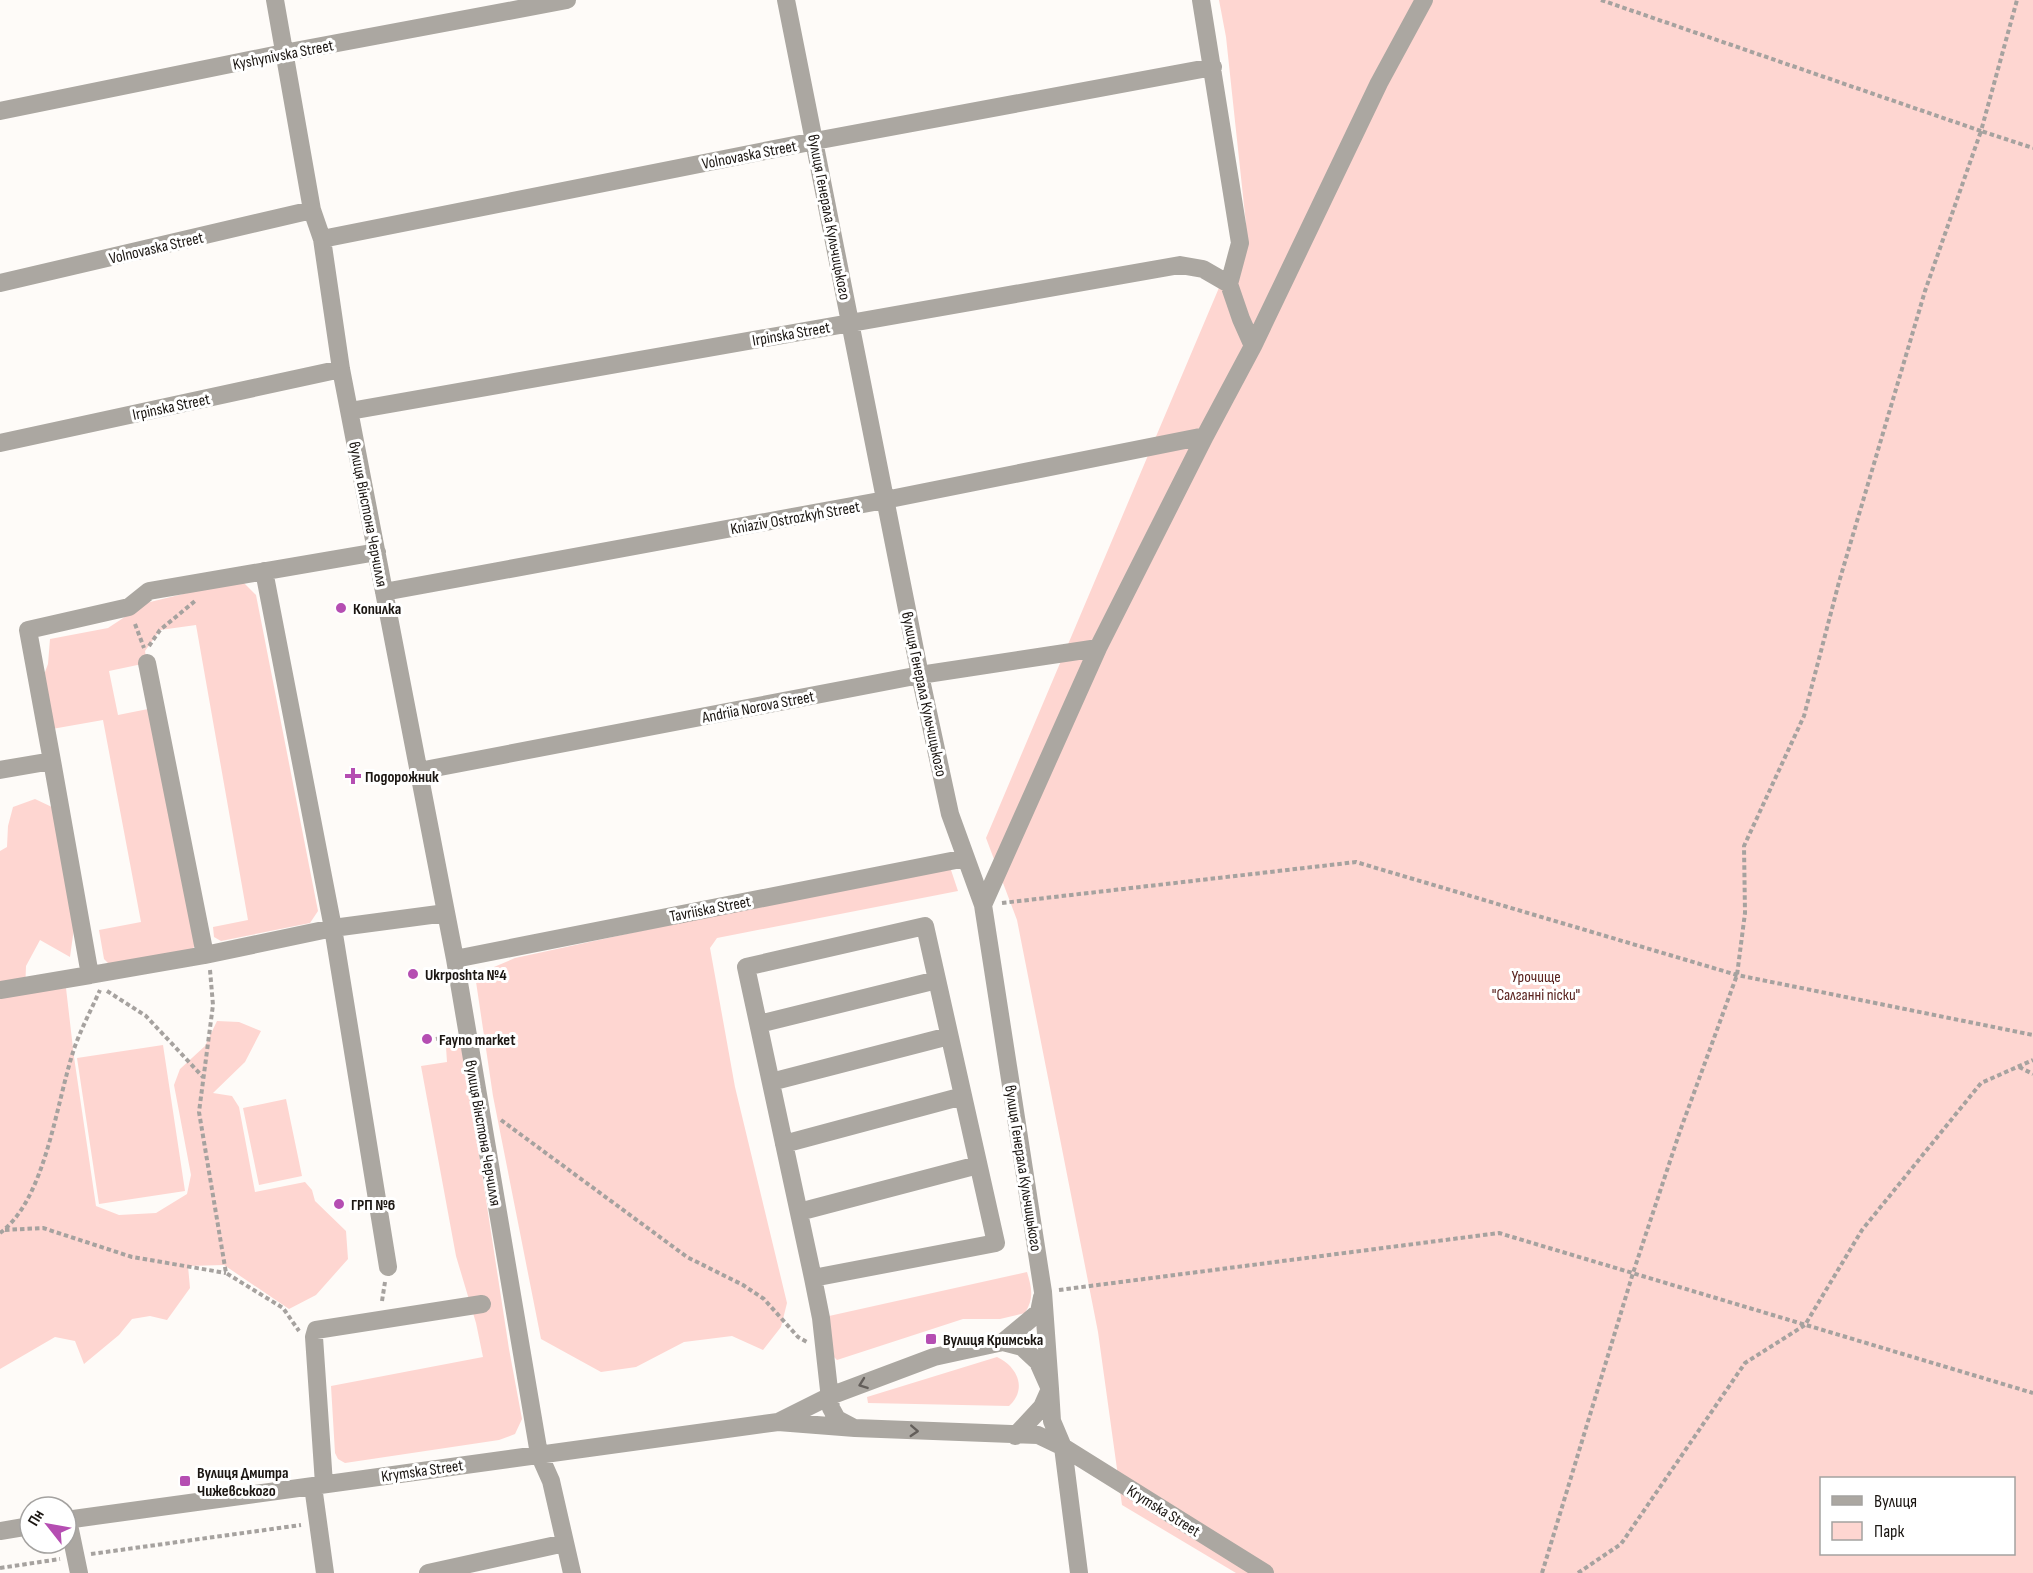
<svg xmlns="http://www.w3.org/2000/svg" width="2033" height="1573" font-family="'Sofia Sans Condensed',sans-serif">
<rect width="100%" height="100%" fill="#fefbf8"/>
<!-- green -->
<path fill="#fed6d1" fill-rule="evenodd" d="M1219 0H2033V1573H1236L1122 1505 1098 1332 1017 920 986 838 1246 224 1226 37ZM1822 1478H2014V1554H1822Z
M243 582 256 595 318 911 310 923 221 941 214 937 213 927 248 920 196 625 160 630 145 651 147 663 109 671 118 715 148 709 196 944 192 950 109 964 104 959 99 930 141 922 103 720 52 729 42 680 48 664 50 639 108 628 146 603 224 584Z
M35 799 54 808 75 921 70 957 40 940 26 966 25 993 66 988 74 1057 96 1206 119 1215 156 1213 187 1194 191 1175 174 1085 180 1069 205 1046 217 1021 239 1022 261 1031 245 1062 213 1093 232 1096 239 1107 255 1192 305 1182 312 1190 315 1201 346 1231 348 1259 316 1295 289 1309 224 1265 188 1266 190 1288 167 1320 150 1316 132 1319 119 1335 84 1364 75 1341 55 1337 0 1369V851L7 847 8 826 13 807Z
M950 867 958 891 717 938 710 948 735 1087 787 1303 781 1327 763 1350 732 1336 684 1342 636 1367 601 1372 541 1339 493 1096 475 975 515 958 710 916Z
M462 1044 509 1349 522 1419 515 1434 499 1440 345 1463 338 1459 335 1453 331 1386 483 1357 476 1323 456 1256 421 1066 447 1062 446 1047Z
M163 1045 185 1191 99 1204 77 1058Z
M286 1099 302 1176 259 1185 243 1108Z
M1027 1272C1032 1289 1034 1298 1025 1313L1000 1319H963L837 1360 832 1355 829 1316Z
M997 1357C1017 1366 1028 1389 1009 1406L868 1403 867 1397Z"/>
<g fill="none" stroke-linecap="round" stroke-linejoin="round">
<!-- path -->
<path stroke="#a6a29f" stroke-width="4" stroke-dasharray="4.5 3" stroke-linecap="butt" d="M1601 0 1981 131 2017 0
M135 624 144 648
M149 646 160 630 195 601
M1002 903 1356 862 1737 975 2033 1035
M210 970 213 1005 199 1112 226 1273 283 1308 299 1331
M424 972 429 971
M107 991 146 1016 203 1077
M436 1039 441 1038
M2019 1067 2033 1074
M501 1120 687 1257 743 1285 764 1299 798 1337 807 1342
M5 1230 43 1228 132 1257 226 1273
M0 1233C46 1199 56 1103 74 1049 81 1029 91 1010 100 990
M1059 1290 1499 1233 2033 1393
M382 1301 385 1282
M91 1554 301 1525
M0 1568 60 1559
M1542 1573 1633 1273 1680 1131 1737 975 1745 913 1744 846 1804 716 1839 582 1925 291 1981 131 2033 148
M1578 1573 1621 1544 1745 1363 1805 1325 1862 1230 1981 1083 2033 1060"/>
<!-- minor -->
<path stroke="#aba7a1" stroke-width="18" d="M275 0 312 210 322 239 341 369 455 959 539 1454 551 1481 572 1573
M786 0 920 675 950 814 983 905 1043 1292 1050 1389 1042 1407 1015 1436
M1201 0 1240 243 1229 284 1241 319 1253 346
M0 111 284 53 567 0
M322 239 815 141 1213 67
M0 283 312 210
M350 411 1180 265 1203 269 1229 284
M0 443 341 369
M264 571 333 928 388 1267
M384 592 885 500 1205 436
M147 663 205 955
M52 761 90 975 205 955 333 928 446 913
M0 770 52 761 28 630 129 607 149 591 377 552
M419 771 920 675 1098 648
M983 905 1098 648 1205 436 1253 346 1379 83 1424 0
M455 959 966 858
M0 990 90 975
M759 1024 937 980
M771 1082 949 1036
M784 1144 963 1096
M799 1212 978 1165
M813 1278 996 1243 925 926 746 967 813 1278 821 1318 831 1408 837 1419 854 1428
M1003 1342 1039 1312 1042 1297
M778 1422 830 1396 934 1357 1003 1342 1022 1347 1038 1362 1050 1389 1052 1421 1063 1447 1079 1573
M324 1484 314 1337 316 1330 482 1304
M313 1486 325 1573
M66 1520 778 1422 855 1428 1038 1435 1063 1447 1265 1573
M68 1520 79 1573
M0 1531 30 1526
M428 1573 565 1543"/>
</g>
<!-- one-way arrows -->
<defs><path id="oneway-chevron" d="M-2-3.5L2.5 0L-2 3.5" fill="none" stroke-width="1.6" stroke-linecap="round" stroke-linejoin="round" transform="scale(1.5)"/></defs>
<g stroke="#635e5a">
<use href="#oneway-chevron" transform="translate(863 1384) rotate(160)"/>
<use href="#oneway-chevron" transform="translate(914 1431) rotate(3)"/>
</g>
<!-- markers -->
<g fill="#b54eb2" stroke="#fff" stroke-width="2">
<circle cx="341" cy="608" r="6"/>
<path d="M350 767h6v6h6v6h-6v6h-6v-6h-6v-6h6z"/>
<circle cx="413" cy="974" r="6"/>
<circle cx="427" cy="1039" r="6"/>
<circle cx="339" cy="1204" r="6"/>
<rect x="925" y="1333" width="12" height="12" rx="3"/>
<rect x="179" y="1475" width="12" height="12" rx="3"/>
</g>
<g text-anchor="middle" stroke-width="6" stroke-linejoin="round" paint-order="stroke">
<!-- street labels -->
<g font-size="16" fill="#1b1612" stroke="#fff">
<text transform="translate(283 54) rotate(-11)" y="6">Kyshynivska Street</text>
<text transform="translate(749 154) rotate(-11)" y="6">Volnovaska Street</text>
<text transform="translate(830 217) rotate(79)" y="6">вулиця Генерала Кульчицького</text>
<text transform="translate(156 247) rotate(-13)" y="6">Volnovaska Street</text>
<text transform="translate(791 333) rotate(-10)" y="6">Irpinska Street</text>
<text transform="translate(171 406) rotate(-12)" y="6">Irpinska Street</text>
<text transform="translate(369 514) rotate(79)" y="6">вулиця Вінстона Черчилля</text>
<text transform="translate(795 517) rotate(-10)" y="6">Kniaziv Ostrozkyh Street</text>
<text transform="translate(925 694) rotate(78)" y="6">вулиця Генерала Кульчицького</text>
<text transform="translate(758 706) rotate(-11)" y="6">Andriia Norova Street</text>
<text transform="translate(710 908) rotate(-11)" y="6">Tavriiska Street</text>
<text transform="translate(484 1133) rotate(80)" y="6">вулиця Вінстона Черчилля</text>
<text transform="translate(1024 1168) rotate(81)" y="6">вулиця Генерала Кульчицького</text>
<text transform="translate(422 1470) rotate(-8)" y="6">Krymska Street</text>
<text transform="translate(1164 1510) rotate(32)" y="6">Krymska Street</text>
</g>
<!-- poi labels -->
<g font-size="16" font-weight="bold" fill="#1b1612" stroke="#fff" text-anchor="start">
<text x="353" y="614">Копилка</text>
<text x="365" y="782">Подорожник</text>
<text x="425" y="980">Ukrposhta №4</text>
<text x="439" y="1045">Fayno market</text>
<text x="351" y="1210">ГРП №6</text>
<text x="943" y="1345">Вулиця Кримська</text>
<text x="197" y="1478">Вулиця Дмитра<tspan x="197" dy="18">Чижевського</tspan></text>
</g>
<!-- park labels -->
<g font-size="16" fill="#59221e" stroke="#fff">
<text x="1536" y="982">Урочище<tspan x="1536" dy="18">"Салганні піски"</tspan></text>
</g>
</g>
<!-- legend -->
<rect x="1820" y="1477" width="195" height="78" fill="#ffffff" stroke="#a4a2a0" stroke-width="1.5"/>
<rect x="1832" y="1496" width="30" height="9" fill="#aba7a1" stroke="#a4a2a0" stroke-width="1.5"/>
<text x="1874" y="1507" font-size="18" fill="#1b1612">Вулиця</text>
<rect x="1832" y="1522" width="30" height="18" fill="#fed6d1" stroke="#a4a2a0" stroke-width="1.5"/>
<text x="1874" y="1537" font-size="18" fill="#1b1612">Парк</text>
<!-- north arrow -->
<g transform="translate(48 1525) rotate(301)"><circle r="28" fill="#ffffff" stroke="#a4a2a0" stroke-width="1.5"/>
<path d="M0-4.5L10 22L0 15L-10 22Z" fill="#b54eb2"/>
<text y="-9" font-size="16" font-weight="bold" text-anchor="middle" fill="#1b1612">Пн</text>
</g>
</svg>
